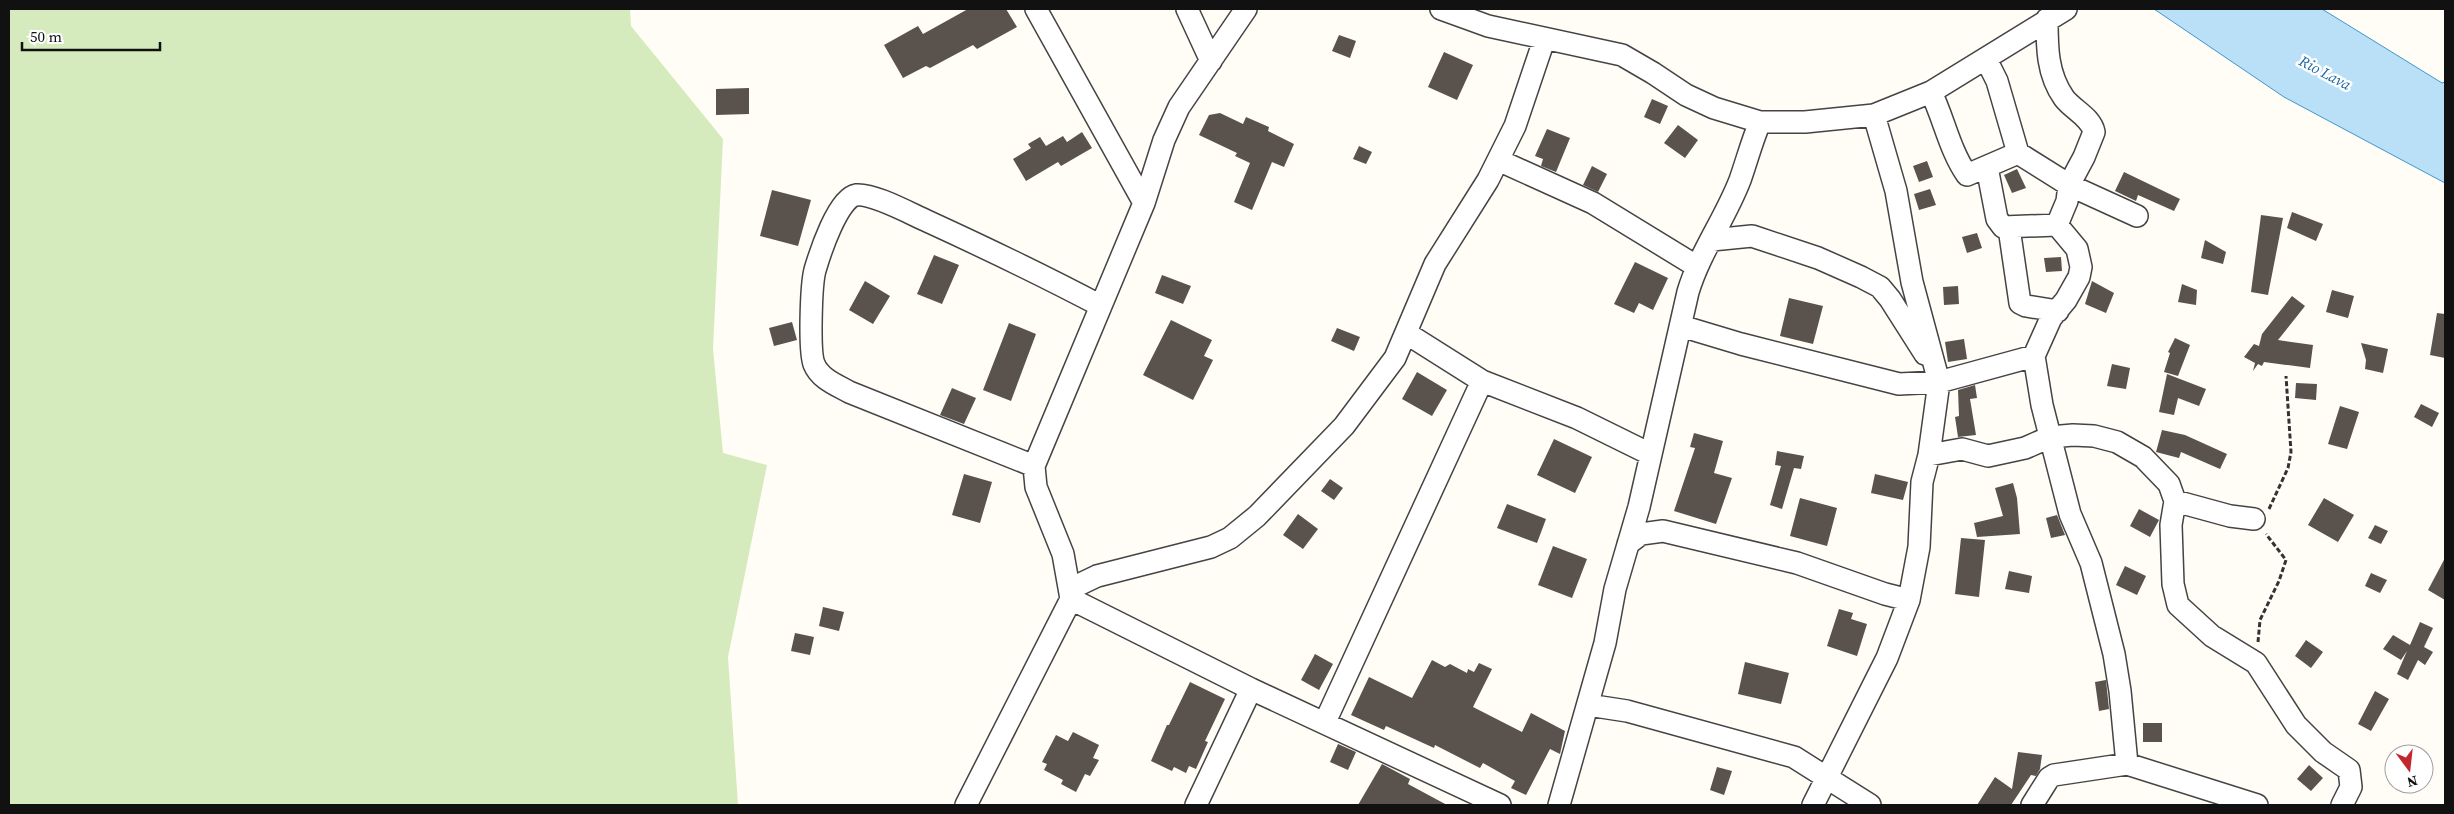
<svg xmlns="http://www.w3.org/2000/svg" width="2454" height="814" font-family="'Source Serif 4',serif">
<rect width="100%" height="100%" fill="#fffdf5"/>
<!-- green -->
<path fill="#d5ebbd" d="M9 9H630L631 26 723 139 713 349 723 453 767 465 728 657 738 805H9Z"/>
<!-- water -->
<path fill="#b9e0f7" stroke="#3f96cf" d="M2154 9H2322L2442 83 2445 82V183L2284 97Z"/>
<!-- building -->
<path fill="#5a524d" d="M968 9H1006L1017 27 977 49 973 45 930 68 926 66 903 78 884 45 918 26 923 34Z
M1339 35 1356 41 1350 58 1332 51Z
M1444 52 1473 65 1457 100 1428 87Z
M749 88V114L716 115V89Z
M1652 99 1668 106 1660 124 1644 117Z
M1220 113 1243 124 1246 117 1269 127 1268 131 1294 144 1284 167 1272 162 1252 210 1234 202 1250 163 1235 156 1237 153 1199 135 1209 115Z
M1678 125 1698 140 1685 158 1664 143Z
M1547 129 1570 138 1556 172 1541 166 1543 159 1535 156Z
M1082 132 1092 148 1061 166 1058 162 1026 181 1013 159 1031 148 1028 144 1040 137 1046 146 1063 136 1067 142Z
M1359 146 1372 152 1366 164 1353 159Z
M1927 161 1933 177 1919 182 1913 166Z
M1592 166 1607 174 1598 192 1583 185Z
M2017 169 2026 188 2012 193 2004 175Z
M2124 172 2180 199 2174 211 2138 195 2136 201 2115 191Z
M1930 189 1936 205 1919 210 1914 194Z
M772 190 811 200 798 246 760 236Z
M2292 212 2323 224 2316 241 2287 228Z
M2261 215 2283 218 2268 295 2251 292Z
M1977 233 1982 248 1967 253 1962 237Z
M2205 240 2226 252 2223 264 2201 258Z
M934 255 959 265 942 304 917 294Z
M2061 257 2062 271 2046 272 2044 258Z
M1635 262 1668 278 1653 310 1639 303 1634 313 1614 304Z
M1162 275 1191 286 1183 304 1155 293Z
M865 281 890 296 873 324 849 310Z
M2092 281 2114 293 2106 313 2085 304Z
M2182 284 2197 290 2196 305 2178 302Z
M1958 286 1959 304 1944 305 1943 287Z
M2332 290 2354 296 2348 318 2326 312Z
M2292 296 2305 306 2278 340 2313 345 2310 368 2264 362 2262 366 2258 364 2253 371 2255 363 2244 357 2254 344 2259 346 2262 334Z
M1789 298 1823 306 1813 344 1780 336Z
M2437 313 2445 314V358L2430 355Z
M1171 320 1212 340 1204 356 1213 360 1193 400 1143 375Z
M792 322 797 340 774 346 769 328Z
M1009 323 1036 334 1011 401 983 390Z
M1337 328 1360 337 1354 351 1331 341Z
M2175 338 2190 345 2178 376 2164 372 2170 353 2168 352Z
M1964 339 1967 359 1948 362 1945 342Z
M2361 343 2388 349 2383 373 2365 369 2366 360Z
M2112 364 2130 368 2126 389 2107 386Z
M1417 372 1447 390 1432 416 1402 399Z
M2167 374 2206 389 2199 406 2178 398 2174 415 2159 412Z
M2296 383 2317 384 2316 400 2295 398Z
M1975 385 1977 398 1970 399 1976 435 1958 437 1955 417 1959 416 1958 390Z
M952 388 976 398 964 424 940 415Z
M2421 404 2439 413 2432 427 2414 417Z
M2340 406 2359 412 2347 449 2328 444Z
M2162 430 2185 435 2227 454 2220 469 2181 452 2179 458 2156 452Z
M1694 433 1723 441 1714 473 1732 478 1716 524 1674 511 1695 448 1690 447Z
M1554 439 1592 457 1575 493 1537 475Z
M1777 451 1804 456 1801 469 1794 468 1782 509 1770 505 1781 466 1775 465Z
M964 474 992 482 980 523 952 515Z
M1875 474 1908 482 1903 500 1871 493Z
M1330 479 1343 488 1334 500 1321 491Z
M2013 483 2017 498 2020 534 1977 537 1974 523 2003 516 1995 488Z
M1800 498 1837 508 1827 546 1790 536Z
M2324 498 2354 515 2338 542 2308 525Z
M1507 504 1546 519 1537 543 1497 528Z
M2139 509 2159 520 2150 537 2130 526Z
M1298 514 1318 529 1303 549 1283 535Z
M2057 515 2065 535 2051 538 2046 518Z
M2375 525 2388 531 2381 544 2368 538Z
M1961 538 1985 540 1979 597 1955 594Z
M1553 546 1587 559 1572 598 1538 585Z
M2445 558V600L2428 590Z
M2125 566 2146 576 2137 595 2116 585Z
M2009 571 2032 576 2029 593 2005 589Z
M2371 573 2387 580 2380 593 2365 586Z
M823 607 844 612 839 631 819 626Z
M1839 609 1853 613 1851 619 1867 624 1857 656 1827 646Z
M2420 622 2433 628 2424 647 2433 652 2425 665 2418 660 2408 680 2397 674 2407 651 2401 660 2383 649 2393 635 2410 645Z
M795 633 814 637 810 655 791 651Z
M2306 640 2323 652 2311 668 2295 656Z
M1315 654 1333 664 1319 690 1301 680Z
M1432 660 1445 667 1450 664 1467 673 1468 669 1474 672 1479 663 1492 669 1473 707 1522 732 1531 713 1565 731 1560 754 1550 749 1526 795 1511 788 1515 781 1483 763 1480 768 1435 745 1434 748 1386 726 1384 730 1351 715 1369 677 1412 698Z
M1745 662 1789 673 1781 704 1738 694Z
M2106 680 2109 709 2099 711 2095 682Z
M1190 682 1225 699 1205 741 1208 742 1196 769 1189 766 1186 773 1174 767 1172 771 1151 761 1167 725H1169Z
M2375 691 2389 699 2371 731 2358 724Z
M2143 723H2162V742H2143Z
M1073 732 1099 745 1093 758 1099 760 1090 776 1085 774 1076 792 1061 784 1063 780 1044 770 1047 764 1042 762 1056 735 1068 741Z
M1338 744 1356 752 1348 770 1330 762Z
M2018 752 2042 755 2040 769 2036 776 2031 775 2011 805H1977L1995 777 2012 789Z
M1382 764 1410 779 1408 784 1447 805H1358Z
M2309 765 2323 778 2311 791 2297 779Z
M1717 767 1732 771 1724 795 1710 790Z"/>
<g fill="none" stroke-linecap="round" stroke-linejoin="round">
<!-- street casing -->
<g stroke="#444" stroke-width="24">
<path id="street" d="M1036 9 1144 203
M1187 9 1211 61
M1441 9 1488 26 1622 55 1653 73 1686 95 1714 108 1760 122H1805L1874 115 1931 92 2066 9
M2047 19C2047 47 2047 74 2064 98 2073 110 2091 117 2094 132L2084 157 2069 185 2067 201 2057 225 2077 249 2081 267 2079 277 2066 300 2051 318 2034 356 2042 405 2070 514 2091 563 2114 654 2120 691 2127 764
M1986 59 1997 81 2018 153 2069 185 2137 216
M1931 92C1944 119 1950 151 1967 175L2018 153
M1498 160 1593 203 1696 266
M1987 167 1997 219 2003 227 2057 225
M2009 228 2020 303 2026 306 2058 311
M1712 240 1752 236 1818 258 1861 277 1880 287 1890 299 1925 354
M1681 326 1741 344 1899 384 1939 382 2034 356
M1406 333 1482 381 1577 418 1650 454
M1929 455 1962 449 1988 456 2025 448 2050 437 2073 435 2094 436 2117 442 2143 457 2169 484 2175 501 2171 525 2173 584 2178 605 2212 636 2256 663 2296 725 2323 752 2349 770 2351 787 2342 805
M1034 466 849 392C837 385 820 379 814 364 809 351 811 285 815 270 820 253 838 198 856 195 873 193 911 214 927 221 986 248 1044 276 1101 306
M2175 501 2230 516 2254 519
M1628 544 1641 534 1663 531 1797 563 1885 594 1909 600
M1070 589 1097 576 1211 547 1230 538 1257 516 1344 426 1395 358 1435 264 1488 180 1515 126 1544 40
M1071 599 1251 689 1500 805
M1588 705 1627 711 1794 757 1870 805
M1325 722 1482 381
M966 805 1071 599 1063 554 1036 487 1034 466 1144 203 1164 140 1179 107 1246 9
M1196 805 1251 689
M1559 805 1605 643 1615 589 1639 507 1688 292C1700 252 1725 219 1740 180 1747 160 1752 141 1760 122
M1813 805 1887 658 1909 600 1919 547 1922 482 1929 455 1939 382 1912 282 1896 191 1874 115
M2032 805 2049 778 2054 775 2127 764 2257 805"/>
</g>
<!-- path -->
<path stroke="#333" stroke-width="3" stroke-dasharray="5 2.5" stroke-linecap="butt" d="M2269 509 2288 468 2291 452 2286 376
M2258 642 2260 620 2279 581 2286 560 2266 534"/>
<!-- street -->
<use href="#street" stroke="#fff" stroke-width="21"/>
</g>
<g text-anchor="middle" stroke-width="5" stroke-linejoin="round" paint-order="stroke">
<!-- water labels -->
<g font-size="15" font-style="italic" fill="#1768a6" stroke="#fff">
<text transform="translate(2325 73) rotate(28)" y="5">Rio Lava</text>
</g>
</g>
<!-- border -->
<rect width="2454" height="814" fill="none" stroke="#111111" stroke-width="20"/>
<!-- north arrow -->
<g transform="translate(2409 769) rotate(165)"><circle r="24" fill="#ffffff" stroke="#a0a0a0"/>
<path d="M0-4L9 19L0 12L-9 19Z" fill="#c4262e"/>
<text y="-8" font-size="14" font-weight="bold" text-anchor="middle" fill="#111111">N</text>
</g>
<!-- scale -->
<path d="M22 42v8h138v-8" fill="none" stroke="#111111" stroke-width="2.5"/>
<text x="30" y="42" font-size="15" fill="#111111" stroke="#ffffff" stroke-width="4" paint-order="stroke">50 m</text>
</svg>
